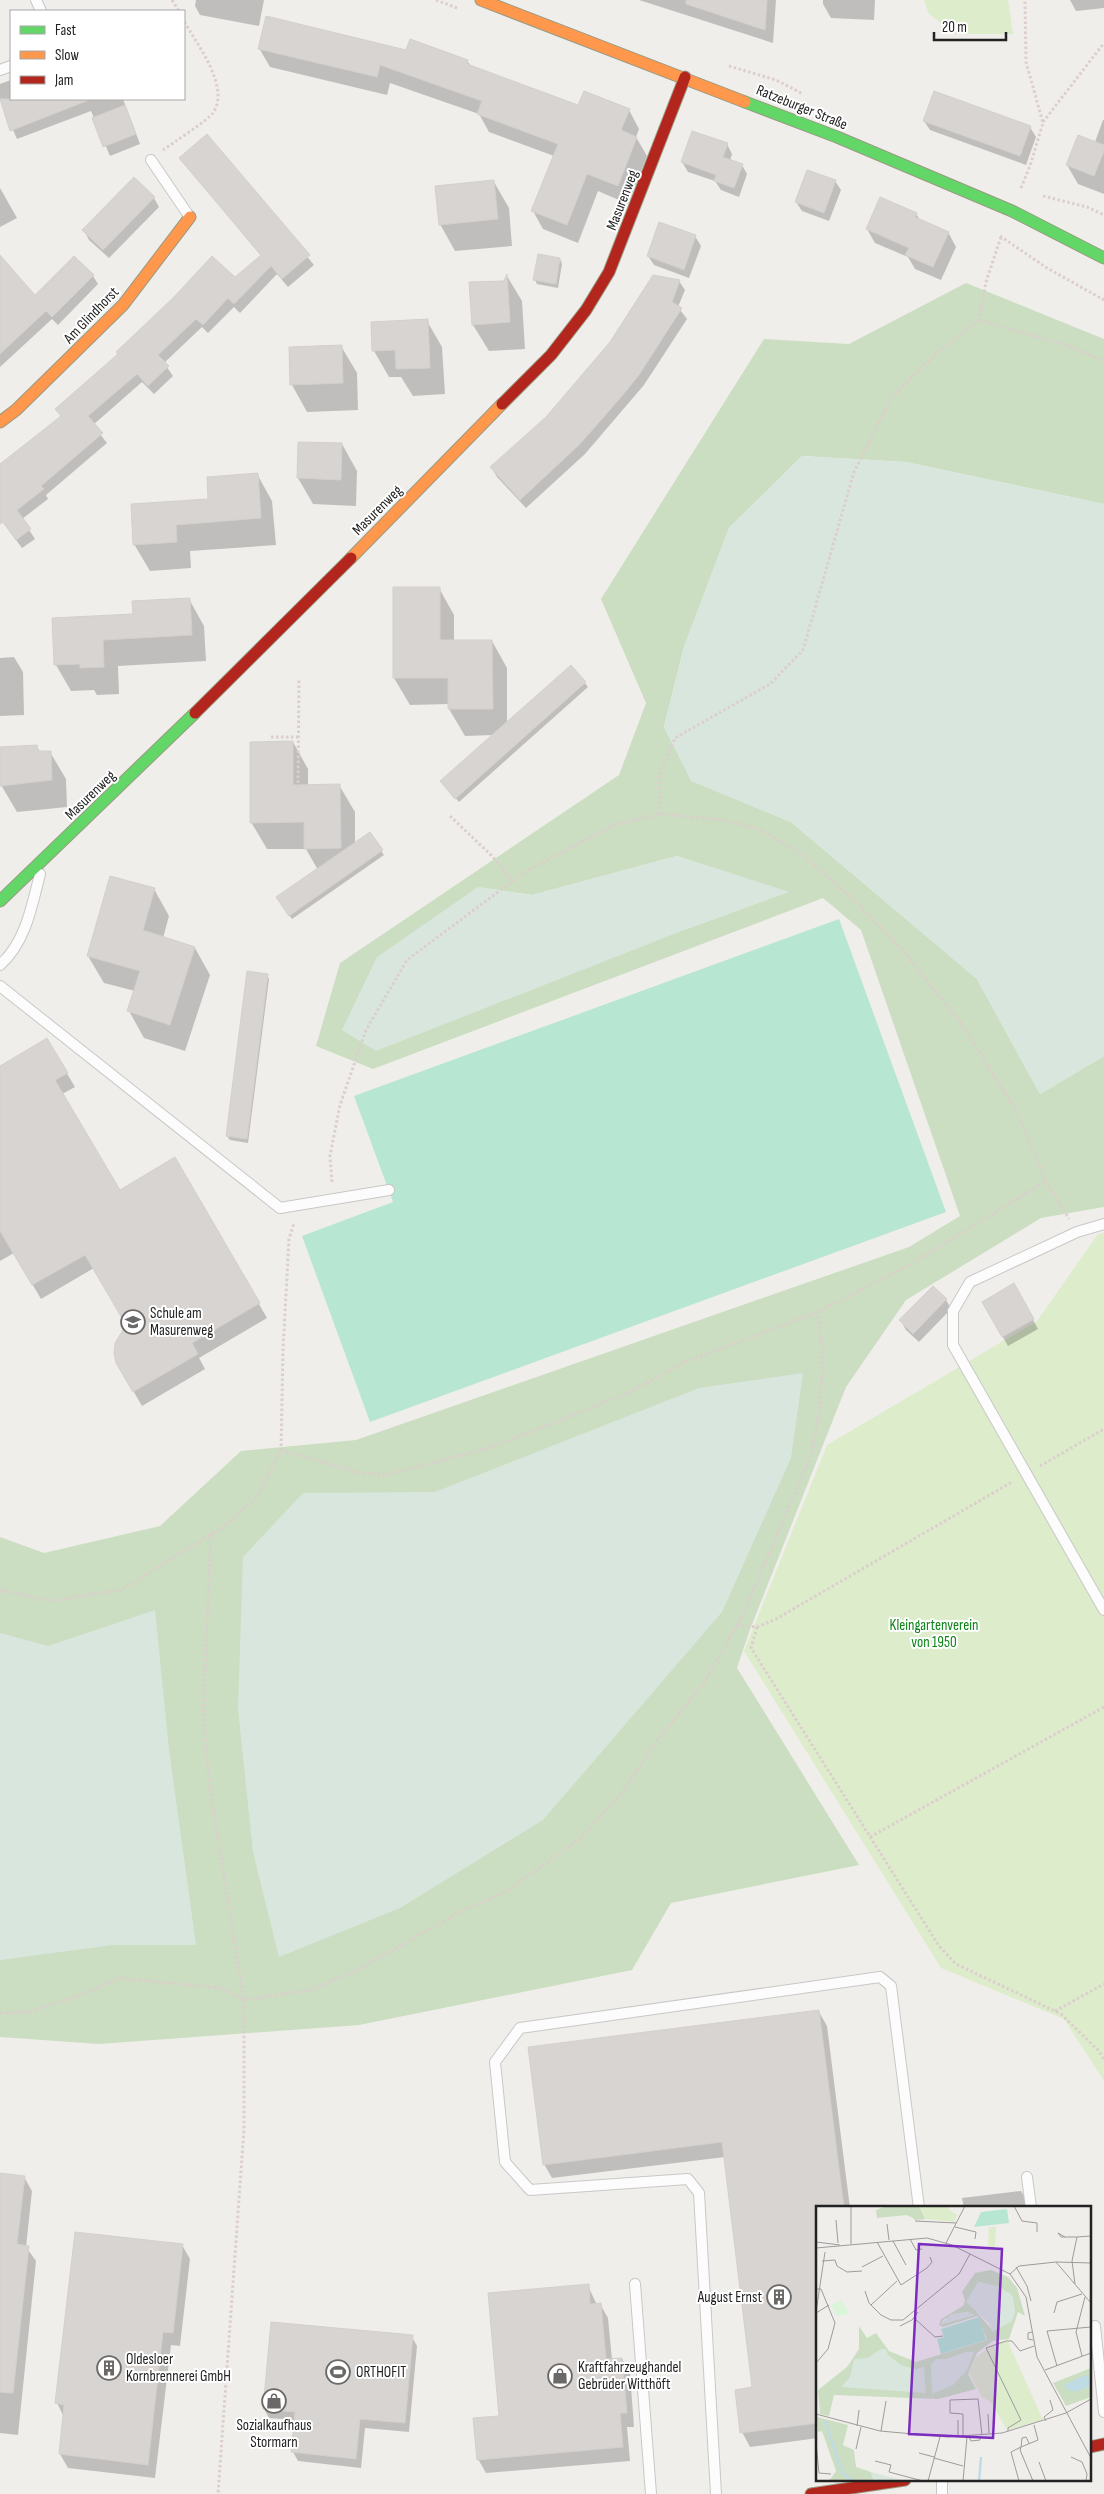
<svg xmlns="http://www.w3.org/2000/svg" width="1104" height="2494" font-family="'Sofia Sans Condensed',sans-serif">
<rect width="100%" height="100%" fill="#f0eeeb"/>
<!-- grass -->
<path fill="#ddeccb" d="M924 0H1008L1013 34H955L929 14Z
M1104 1233V2081L1064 2019 941 1968 744 1651 827 1445 1037 1321 1098 1234Z"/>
<!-- forest -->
<path fill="#cbdec1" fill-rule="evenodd" d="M966 283 1104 339V504L906 462 802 456 729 528 684 647 664 727 692 781 791 822 977 979 1040 1094 1104 1056V1207L1041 1218 906 1300 846 1387 749 1632 737 1668 859 1865 671 1903 632 1970 359 2025 99 2044 0 2037V1537L44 1553 160 1526 241 1451 356 1440 909 1247 960 1216 861 930 823 898 373 1069 316 1046 340 963 619 775 646 703 601 599 764 339 849 344ZM677 856 788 892 684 930 478 887 532 895Z"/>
<!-- wetland -->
<path fill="#d9e6de" d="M802 456 906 462 1104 504V1056L1040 1094 977 979 791 822 691 781 664 727 684 647 729 528Z
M677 856 789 892 684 930 376 1051 342 1030 377 957 478 887 532 895Z
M803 1373 791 1458 722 1612 543 1820 400 1908 279 1957 253 1852 238 1709 243 1557 303 1493 435 1492 699 1388Z
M155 1610 169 1750 196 1945H113L0 1960V1633L48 1646Z"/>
<!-- pitch -->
<path fill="#b7e6d2" d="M839 919 946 1212 370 1422 302 1236 393 1202 354 1096Z"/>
<!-- shadow -->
<path fill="#0003" d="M196 0H264L259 26 200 15 195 6Z
M639 0H776L773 43Z
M823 0H875L874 20 831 18 823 4Z
M1070 0H1104V8L1076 11Z
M259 48 407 52 467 61 471 66 579 106 629 110 639 129 636 137 647 156 628 204 598 191 578 243 543 229 533 211 554 156 489 132 479 114 390 83 387 95 270 67Z
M11 80V99H123L140 144 110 156 91 111 17 139 0 100V84Z
M1103 120H1104V194L1078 184 1067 165 1095 142Z
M924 121 1030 127 1036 137 1026 165 930 130Z
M207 136 314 265 288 287 277 274 240 313 234 307 208 333 202 327 164 363 173 376 154 394 142 382 93 425 107 443 46 495 48 499 22 519 35 539 22 548 2 521 0 523V466L62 417 57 409 235 279 262 257 181 159Z
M727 144 732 154 730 161 742 165 747 174 739 197 721 190 715 181 688 172 682 162Z
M835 181 841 190 829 221 802 211 796 202Z
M494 182 509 208 512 246 455 251 440 224Z
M0 188 17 218 0 227Z
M154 198 159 207 109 258 89 240 84 230Z
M916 214 920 220 948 232 956 247 941 280 915 269 908 257 875 243 867 229Z
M695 236 701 246 689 278 654 265 648 256Z
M560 259 562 264 558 288 537 284 535 280Z
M0 275 35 297 93 276 98 284 58 325 52 319 0 367Z
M507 276 522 301 525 349 489 351 473 325Z
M679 281 685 290 678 307 687 319 644 385 585 454 526 508 497 477 492 468 546 418 611 343Z
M427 321 442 347 445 394 413 396 401 377H389L374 351Z
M341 346 357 373 358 410 307 412 292 385 290 348Z
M342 444 357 471 356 506 313 504 298 478Z
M257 474 272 501 276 545 190 551 191 568 150 571 134 544Z
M439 588 454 615V641H492L507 668V723L571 666 588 687 459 802 441 781 493 735 465 736 449 709V704L410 705 394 678Z
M189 599 204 626 206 661 118 666 119 694 97 695 94 690 71 691 56 665 134 615Z
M14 657 23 672 24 715 0 716V658Z
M293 742 308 769V786L339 785 355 812V843L369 833 384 855 292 919 280 902 318 870 306 849H267L251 822Z
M37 746 40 753 50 752 66 779 67 807 17 812 1 785 0 748Z
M154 889 169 916 163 938 195 948 210 975 185 1051 144 1038 129 1011 135 991 104 983 88 956Z
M267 975 269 979 248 1143 230 1140 227 1136Z
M47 1040 75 1087 62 1094 119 1192 175 1159 267 1318 199 1358 205 1369 142 1406 117 1363 127 1325 94 1268 41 1299 14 1253 0 1261V1067Z
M1014 1285 1038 1329 1008 1346 983 1302Z
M946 1300 951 1309 919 1342 906 1330 901 1321Z
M819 2012 827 2026 850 2208H818V2438L750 2447 742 2432 754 2388 725 2157 552 2178 544 2164Z
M0 2174 24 2177 32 2191 26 2247 36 2261 18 2435 0 2433Z
M1021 2191 1031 2208H964L962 2198Z
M182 2245 190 2259 180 2346 171 2345 155 2478 68 2468 60 2454 64 2417 57 2403Z
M588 2286 597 2305 600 2304 608 2318 612 2360 622 2359 630 2373 634 2427H627L630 2461 486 2473 478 2459 500 2417Z
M412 2337 417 2346 409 2432 365 2428 361 2468 298 2461 293 2452 296 2420 269 2418 264 2409Z"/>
<!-- building -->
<path fill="#d7d4d2" stroke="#d3d0cc" d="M686 0H767L765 30 686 4Z
M266 16 406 50 410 39 468 60 467 64 578 105 584 91 630 109 621 130 637 137 618 186 587 174 567 225 531 211 558 144 477 114 482 101 380 65 377 77 258 49Z
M934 91 1031 126 1020 156 923 121Z
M0 99H89V100L10 131Z
M125 105 136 134 103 147 92 118Z
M692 131 728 143 723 157 743 164 734 188 714 181 716 175 681 162Z
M207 134 310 255 282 279 271 266 234 304 228 298 203 325 196 319 158 355 169 366 148 386 137 374 88 416 103 433 41 486 44 489 17 510 31 529 16 540 3 522 0 524V464L61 416 55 409 118 354 116 352 174 297 212 256 235 277 261 255 179 158Z
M1078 135 1104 145V151L1094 176 1066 165Z
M807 170 836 180 824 213 795 202Z
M134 177 155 197 103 250 82 230Z
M494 180 498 219 439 225 435 186Z
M880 197 917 213 915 217 949 232 933 267 905 255 909 248 866 229Z
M659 222 696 235 684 270 647 256Z
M538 254 560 258 556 284 533 280Z
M0 255 35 295 74 256 94 275 52 317 46 311 0 354Z
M507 274 510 322 472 325 469 282 504 281Z
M653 275 680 280 672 302 682 308 639 375 622 396 580 444 520 500 490 467 546 417 610 342Z
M428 319 430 368 396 369 395 350 372 351 371 322Z
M342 345 343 383 290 385 289 347Z
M298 442 342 443 341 480 297 478Z
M258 473 261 518 176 525 177 542 133 545 131 504 208 499 207 477Z
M393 587H440V640H492L493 709H448V678H393Z
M190 598 192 635 103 640 104 667 80 668V664L54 665 52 618 133 614 132 601Z
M571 665 586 682 455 799 440 781Z
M293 741V785L340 784 341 848 304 849V822L250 823V742Z
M37 745 38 751H51L52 780 0 786V747Z
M370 832 383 850 289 916 276 897Z
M110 876 155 888 143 930 195 947 170 1025 127 1011 140 971 87 956Z
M247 971 268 974 247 1139 226 1136Z
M47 1038 68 1073 55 1080 120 1190 175 1157 260 1303 192 1343 198 1354 133 1392 116 1363 114 1353 115 1343 126 1325 85 1255 32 1285 0 1231V1066Z
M1014 1283 1034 1319 1002 1337 982 1302Z
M933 1286 947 1299 913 1334 899 1320Z
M819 2010 844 2208H818V2423L740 2433 735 2390 752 2387 722 2142 543 2165 528 2047Z
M0 2173 25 2176 17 2244 29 2246 13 2393 0 2392Z
M75 2232 183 2244 173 2333 163 2332 148 2465 59 2454 64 2405 55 2403Z
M589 2284 590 2304 601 2303 606 2359 622 2358 627 2413H620L623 2447 477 2460 473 2418 499 2416 488 2293Z
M271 2322 413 2335 405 2423 360 2419 356 2459 291 2452 295 2412 263 2409Z"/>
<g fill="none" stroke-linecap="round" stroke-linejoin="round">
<!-- lane casing -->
<g stroke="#c9c8c7" stroke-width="12">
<path id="lane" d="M36 0 41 11
M0 70 11 66
M151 160 189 216
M0 965C26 942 32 905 40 874
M0 986 280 1208 389 1190
M1104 1224 1077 1232 970 1282 953 1311V1345L1104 1610
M1027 2177 1031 2208
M635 2284 651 2494
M1095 2326 1104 2412
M942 2480V2494
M716 2494 699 2193 688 2179 530 2190 505 2162 495 2062 520 2028 880 1977 891 1986 919 2208"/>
</g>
<!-- fast casing -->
<g stroke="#999a82" stroke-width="13">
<path id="fast" d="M745 102 837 137 1012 211 1104 258
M0 901 195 713"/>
</g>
<!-- slow casing -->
<g stroke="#999a82" stroke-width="13">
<path id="slow" d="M481 0 745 102
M0 422 16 410 123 305 190 217
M351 558 502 404"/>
</g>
<!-- jam casing -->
<g stroke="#999a82" stroke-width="13">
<path id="jam" d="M502 404 551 355 586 310 609 272 685 77
M195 713 351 558
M1090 2447 1104 2444
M811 2494 905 2480"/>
</g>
<!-- path -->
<path stroke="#dccecd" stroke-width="3" stroke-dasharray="2.5 2.5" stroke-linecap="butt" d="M172 0 179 11
M436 0 457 8
M729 66 776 80 803 94
M1043 122 1104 43
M163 150C173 143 208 120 213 113 231 87 196 43 184 21
M1021 188 1030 166 1043 123 1026 62 1025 0
M1043 196 1087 207 1104 215
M1000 236 1047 268 1104 300
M979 320 1069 346 1104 361
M271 737H298
M298 788 299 679
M661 814 659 776 675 738 770 684 803 650 854 472 892 397 937 353 979 320 986 282 1001 237
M450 816 492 856 513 881
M332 1182 330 1156 340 1105 366 1030 407 960 522 874 613 825 661 814 722 820 759 829 802 854 854 900 899 946 961 1023 1017 1112 1046 1181 1069 1219
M281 1450 360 1473 386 1475 436 1462 488 1448 566 1418 628 1393 683 1363 818 1312
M1040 1466 1104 1429
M211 1534 203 1715 210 1789 244 2000V2129L218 2494
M0 1590 51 1601 121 1590 223 1527 257 1497 281 1450 283 1350 289 1239 294 1223
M737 1625 757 1627 776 1619 1012 1482
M757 1627 751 1648 939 1946 956 1964 1061 2014 1098 2050 1104 2059
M870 1837 1104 1707
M1055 2011 1104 1984
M0 2013 29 2012 81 1995 119 1978 220 1988 244 2000 310 1990 359 1969 466 1909 506 1892 582 1837 624 1790 654 1744 704 1683 744 1613 812 1452 819 1413 822 1375V1347L818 1312 906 1267 1046 1181"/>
<!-- lane -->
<use href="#lane" stroke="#fdfcfc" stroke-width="10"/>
<!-- fast -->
<use href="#fast" stroke="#63d668" stroke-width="11"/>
<!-- slow -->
<use href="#slow" stroke="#ff974d" stroke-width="11"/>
<!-- jam -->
<use href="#jam" stroke="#b3261e" stroke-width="11"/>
</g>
<!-- icons -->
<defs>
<g id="school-ring" transform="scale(1.25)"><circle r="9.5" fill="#fff" stroke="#6a6968" stroke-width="1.5"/><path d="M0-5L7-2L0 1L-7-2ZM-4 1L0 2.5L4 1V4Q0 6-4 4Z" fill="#6a6968"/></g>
<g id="building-ring" transform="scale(1.25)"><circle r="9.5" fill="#fff" stroke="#6a6968" stroke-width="1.5"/><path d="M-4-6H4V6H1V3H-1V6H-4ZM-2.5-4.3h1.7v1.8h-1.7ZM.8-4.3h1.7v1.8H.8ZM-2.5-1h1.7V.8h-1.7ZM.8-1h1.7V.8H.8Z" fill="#6a6968"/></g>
<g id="stadium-ring" transform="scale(1.25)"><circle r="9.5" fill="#fff" stroke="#6a6968" stroke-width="1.5"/><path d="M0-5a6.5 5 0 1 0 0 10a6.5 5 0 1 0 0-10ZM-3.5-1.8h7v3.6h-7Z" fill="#6a6968"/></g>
<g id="shop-ring" transform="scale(1.25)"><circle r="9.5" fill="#fff" stroke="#6a6968" stroke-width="1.5"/><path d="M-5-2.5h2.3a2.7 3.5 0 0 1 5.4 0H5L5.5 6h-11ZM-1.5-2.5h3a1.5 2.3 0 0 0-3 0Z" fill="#6a6968"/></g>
</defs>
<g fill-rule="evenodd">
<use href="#school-ring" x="133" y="1322"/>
<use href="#building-ring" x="779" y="2297"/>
<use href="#building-ring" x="109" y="2368"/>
<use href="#stadium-ring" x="338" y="2372"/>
<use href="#shop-ring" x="560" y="2376"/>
<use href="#shop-ring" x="274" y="2401"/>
</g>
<g text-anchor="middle" stroke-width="4" stroke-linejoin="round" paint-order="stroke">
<!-- street labels -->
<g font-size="15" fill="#222" stroke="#fff">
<text transform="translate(802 107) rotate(22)" y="5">Ratzeburger Straße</text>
<text transform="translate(622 200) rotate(-69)" y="5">Masurenweg</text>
<text transform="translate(91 315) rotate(-46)" y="5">Am Glindhorst</text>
<text transform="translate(377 510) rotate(-45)" y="5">Masurenweg</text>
<text transform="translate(90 795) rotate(-44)" y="5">Masurenweg</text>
</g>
<!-- poi labels -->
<g font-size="15" fill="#222" stroke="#fff" text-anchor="start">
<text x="150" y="1318">Schule am<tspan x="150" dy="17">Masurenweg</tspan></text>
<text x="762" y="2302" text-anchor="end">August Ernst</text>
<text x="126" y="2364">Oldesloer<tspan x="126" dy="17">Kornbrennerei GmbH</tspan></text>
<text x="578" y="2372">Kraftfahrzeughandel<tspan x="578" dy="17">Gebrüder Witthöft</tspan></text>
<text x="356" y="2377">ORTHOFIT</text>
<text x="274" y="2430" text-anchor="middle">Sozialkaufhaus<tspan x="274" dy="17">Stormarn</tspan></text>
</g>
<!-- park labels -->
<g font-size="15" fill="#0c8416" stroke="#fff">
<text x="934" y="1630">Kleingartenverein<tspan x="934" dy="17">von 1950</tspan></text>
</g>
</g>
<!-- overview -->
<g transform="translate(816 2206)">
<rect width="275" height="275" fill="#f0eeeb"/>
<path d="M103 0H129L141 9 138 16 109 13ZM173 21H180L179 45 173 43 172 38ZM181 136H192L227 214 191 224 175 196 166 191 153 167 160 151Z" fill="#ddeccb"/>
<path d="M71 0H103L109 13 100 14 91 9 61 12 60 4ZM175 64 192 71 201 82 209 110 202 106 193 133 177 135 161 147 152 168 160 183 122 193 18 189 13 210 4 208 2 184 31 161 43 143V120L51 132 60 127 73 145 100 156 171 134 162 110 127 121 123 119 125 113 147 100 149 94 146 86 159 67ZM162 76 184 81 177 125 159 104ZM151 106 158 109 125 118 128 113ZM275 162V173L263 185 275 179V191L250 200 237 177ZM1 211 32 219 27 239 38 244 40 261 55 266 58 275H13L20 265 6 225 2 226Z" fill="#cbdec1" fill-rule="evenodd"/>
<path d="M162 76 184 81 197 90 199 106 196 115 177 126 173 117 150 96ZM151 106 159 109 125 118 135 108ZM65 143H70L72 149 85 159 100 163 108 161 110 187 25 181 34 171 38 153 52 152ZM150 146H158L151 164 137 179 116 188 115 158 120 153H130ZM55 266 74 271 89 275H58Z" fill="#d9e6de"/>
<path d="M25 94 34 108 20 110 15 99Z" fill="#daf5da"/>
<path d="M191 3 193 17 158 21 165 6ZM163 111 170 134 125 148 121 133 128 131 125 123Z" fill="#b7e6d2"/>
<path d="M269 169 275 173V179L263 185H254L248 179Z" fill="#bfdbe3"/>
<path fill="none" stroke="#bfdbe3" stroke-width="2.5" d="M9 215 26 266 35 275M163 275 165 251"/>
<path fill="none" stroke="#9e9c9b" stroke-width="1" d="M35 0V38M198 0 206 15 221 17V26M20 14 22 37M99 15 140 17M71 18 73 34M139 21 160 26 159 33M249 31 242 27 245 31H261M94 33 100 44 106 43M77 35 90 59M0 36 24 39M61 36 85 79 111 62 116 56 114 51M130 37 149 0M0 42 111 32 136 39 194 68 210 91 221 151 275 252M6 55 19 54 21 60 31 66 46 65M240 56 275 57M46 61 67 50M200 61 211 80 215 95M194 68 203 60 240 56 275 97M259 78 256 55 261 31 275 30M0 83H5L19 117 12 143 0 157M49 85 53 97 65 109 75 114H87L143 68 154 48M55 99 81 75M0 106 9 46M0 107 13 99M238 107 241 96 266 88M98 112 119 131 127 130M84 120 96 114 102 106M216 126 212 127V133L217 134M266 150 260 126 269 91M241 160 231 125 275 121M229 164 275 147M250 207 275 193M0 208 64 225 131 231 186 227 250 207M172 208 173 227M142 214V230M230 215 228 211 237 204 234 194M41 220 43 204M65 225 70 195M192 225V222L205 214 170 142 190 135H196L204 145 218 140M147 230V208L134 207V194L162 193 166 229M153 231 155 235 164 234V230M0 237 3 267 15 268M40 243 45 221M103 247 118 251M255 251 266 256 271 268 270 275M118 252 147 260M59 255 75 259 73 266 107 275M223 256 230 275M112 275 124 231M147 275 151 231M203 275 195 246 205 241 206 232 210 231 213 237M217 275 204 244 205 241 222 234 218 219"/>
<path fill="#7b2cbf" fill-opacity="0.15" stroke="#7b2cbf" stroke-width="2.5" d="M103 38 186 43 177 232 93 228Z"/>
<rect width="275" height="275" fill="none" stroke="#222" stroke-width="2.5"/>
</g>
<!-- legend -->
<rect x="10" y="10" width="175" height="90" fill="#ffffff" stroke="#a7a7a7"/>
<rect x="20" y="26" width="25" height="8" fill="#63d668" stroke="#a7a7a7"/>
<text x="55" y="35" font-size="15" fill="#222222">Fast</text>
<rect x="20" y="51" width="25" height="8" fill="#ff974d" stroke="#a7a7a7"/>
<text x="55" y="60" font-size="15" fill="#222222">Slow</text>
<rect x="20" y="76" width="25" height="8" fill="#b3261e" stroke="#a7a7a7"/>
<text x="55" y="85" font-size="15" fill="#222222">Jam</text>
<!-- scale -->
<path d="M934 32v8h72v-8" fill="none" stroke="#222222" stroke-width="2.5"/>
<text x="942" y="32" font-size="15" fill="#222222" stroke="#ffffff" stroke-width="4" paint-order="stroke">20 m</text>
</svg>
